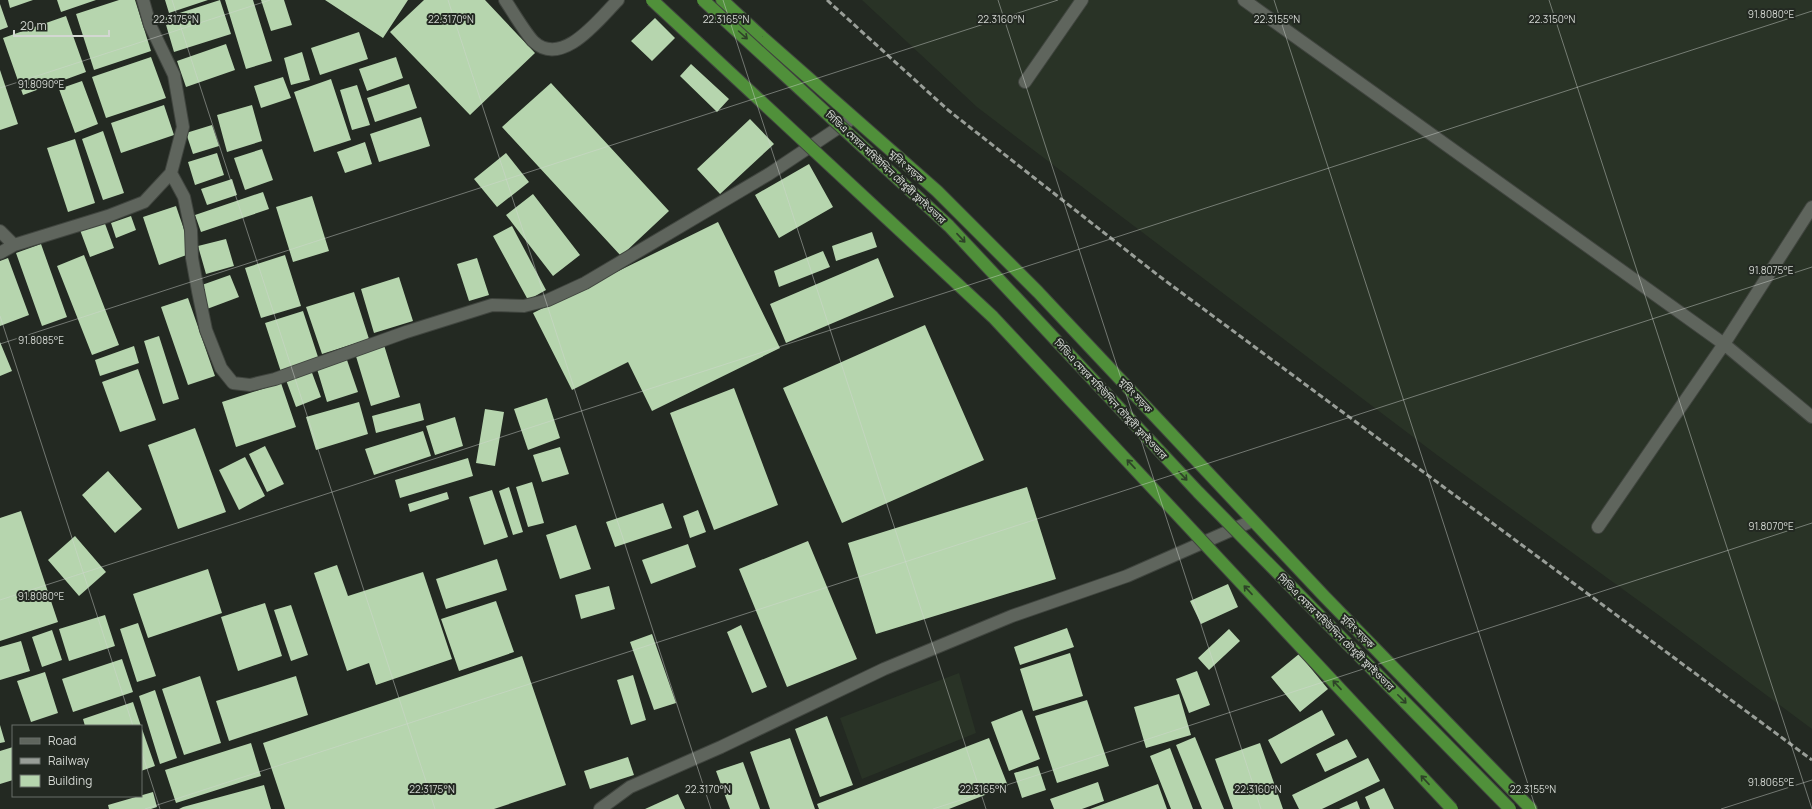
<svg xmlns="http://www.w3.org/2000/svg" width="1812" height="809" font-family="Manrope,'Noto Sans Bengali',sans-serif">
<rect width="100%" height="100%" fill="#232922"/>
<!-- built -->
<path fill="#293326" d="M862 0H1812V729L1664 619 1437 455 1044 158 977 107Z
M959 673 976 733 862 779 840 718Z"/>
<!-- building -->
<path fill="#b6d5ae" d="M8 0H33L10 8Z
M57 0H96L61 12Z
M119 0H135L151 51 94 70 76 14Z
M165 0H208L169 13Z
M220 0 231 34 174 52 164 18Z
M225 0H253L272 61 246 69Z
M261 0H284L292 25 271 31Z
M325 0H408L383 38Z
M424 0H485L535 53 470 115 390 32Z
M0 4 8 27 0 30Z
M66 16 86 72 23 95 3 38Z
M655 18 675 38 652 61 631 41Z
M359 32 368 59 320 75 311 48Z
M226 44 235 70 186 87 177 61Z
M302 52 310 80 291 85 284 58Z
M151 57 166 98 106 118 92 77Z
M396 57 403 78 367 91 359 69Z
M691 64 729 99 717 112 680 76Z
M0 70 18 124 0 130Z
M283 77 291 98 261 108 254 86Z
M331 79 351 140 314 152 294 92Z
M82 81 98 124 75 133 59 89Z
M551 83 669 211 621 256 502 127Z
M409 84 417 108 375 122 367 98Z
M357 85 370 125 352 130 340 90Z
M164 105 174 135 121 153 111 123Z
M252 105 262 141 227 152 217 115Z
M421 117 430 146 379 162 370 134Z
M750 119 774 144 720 194 697 169Z
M212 125 219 146 193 154 186 133Z
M103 131 124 193 103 200 82 139Z
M75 139 95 203 68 212 47 148Z
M365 142 372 164 345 173 337 152Z
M262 149 273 180 245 190 234 158Z
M217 153 224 175 195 185 188 162Z
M506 153 529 182 497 207 474 179Z
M809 164 833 207 779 238 755 195Z
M232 179 237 195 207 205 201 189Z
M263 192 269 209 201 232 195 215Z
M533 194 580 255 553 276 506 215Z
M312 196 329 251 293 262 276 207Z
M176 206 192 253 159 265 143 217Z
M131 216 136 230 116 238 111 223Z
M104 221 114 248 90 257 80 230Z
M718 222 780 348 652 411 628 362 572 390 533 313Z
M512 226 546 290 528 300 493 236Z
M872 232 877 247 836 261 832 246Z
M226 239 234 266 206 274 198 246Z
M41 244 67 317 42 326 16 253Z
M823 251 830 267 779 287 774 271Z
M84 255 119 345 92 355 57 266Z
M285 255 301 306 261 318 245 268Z
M8 258 29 315 0 326V261Z
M477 258 489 295 469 301 457 264Z
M878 258 894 297 786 343 770 304Z
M230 275 239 297 207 309 199 286Z
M399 277 413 321 374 333 361 289Z
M354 292 369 339 322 354 306 307Z
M188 298 215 376 188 385 161 307Z
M303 311 319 360 281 372 265 323Z
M925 325 984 460 842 523 783 388Z
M159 336 179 399 163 404 144 341Z
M0 342 12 371 0 376Z
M384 345 400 397 371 406 355 353Z
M134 346 139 363 100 376 95 360Z
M347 360 358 392 327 402 317 369Z
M138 369 156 420 120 432 102 382Z
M311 370 321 397 296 407 286 380Z
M281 383 296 427 236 447 222 402Z
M734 388 778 505 714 530 670 413Z
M547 398 560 438 528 450 514 409Z
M359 402 368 434 316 450 306 417Z
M420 403 424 420 376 433 372 416Z
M485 409 504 412 495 466 476 463Z
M455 417 463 446 435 455 426 426Z
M195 428 226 512 178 529 148 445Z
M423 431 431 456 374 475 365 449Z
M265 446 284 484 267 492 249 454Z
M560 447 569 474 542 482 533 455Z
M245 457 265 496 239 510 219 470Z
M468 458 473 476 400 498 395 480Z
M108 471 142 509 115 533 82 495Z
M532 482 544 523 528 527 516 487Z
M509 487 523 532 513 535 499 491Z
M1027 487 1056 579 876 634 848 543Z
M492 490 508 537 484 545 469 497Z
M447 492 449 499 410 512 408 504Z
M663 503 672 528 615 547 606 522Z
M698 510 706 532 690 538 683 516Z
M21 511 58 622 0 641V518Z
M576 525 591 569 560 579 546 535Z
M75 536 106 572 79 596 48 560Z
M808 541 857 659 787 687 739 569Z
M688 544 696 567 651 584 642 560Z
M497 559 507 590 446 609 436 579Z
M337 565 348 596 423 572 452 659 376 685 369 663 347 671 314 573Z
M208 569 222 613 148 638 133 594Z
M1228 584 1238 607 1201 624 1190 601Z
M609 586 615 609 581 619 575 595Z
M496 601 514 652 459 671 441 619Z
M265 603 282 656 238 671 221 617Z
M291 605 308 655 291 661 274 610Z
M105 615 115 646 69 661 59 629Z
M138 623 156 676 137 682 120 629Z
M741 625 767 687 752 693 727 632Z
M1067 628 1074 647 1020 665 1014 647Z
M1229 629 1240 641 1209 670 1198 658Z
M52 630 62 660 42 667 32 637Z
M652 634 676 703 654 710 630 642Z
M21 641 30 671 0 680V647Z
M1070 653 1083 696 1033 711 1020 669Z
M1299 654 1328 689 1300 712 1271 677Z
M522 656 566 785 494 809H285L263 743Z
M122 659 133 692 73 712 62 679Z
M1197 671 1210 705 1189 713 1176 679Z
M45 672 58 713 31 722 17 681Z
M633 675 646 720 631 725 617 680Z
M200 676 221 743 184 755 162 689Z
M296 676 308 715 229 741 216 701Z
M155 690 177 758 160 764 139 696Z
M1179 694 1191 735 1146 748 1134 707Z
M1087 700 1109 766 1057 783 1035 716Z
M133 702 141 726H85L83 719Z
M1022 710 1040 759 1009 771 991 722Z
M1322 710 1335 735 1281 764 1268 740Z
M827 716 853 785 820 797 795 729Z
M0 725 5 742 0 743Z
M141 726 155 766 141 771Z
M1195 737 1224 809H1202L1176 745Z
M790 738 815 809H770L750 752Z
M989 738 1008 786 949 809H819L817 804Z
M1347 739 1357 757 1325 772 1316 754Z
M251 743 261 776 176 803 165 770Z
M1260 743 1283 809H1233L1215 759Z
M13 747V780L0 784V751Z
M1170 748 1193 809H1171L1150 756Z
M628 757 634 775 590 789 584 771Z
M1368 758 1380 781 1322 809H1299L1292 795Z
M743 762 760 809H730L716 771Z
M1038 766 1046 790 1022 798 1014 773Z
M1098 782 1104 801 1082 809H1054L1050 799Z
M1158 784 1167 809H1090Z
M264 785 271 809H179L183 807Z
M1384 788 1394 809H1370L1365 797Z
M153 792 157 807 151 809H109L108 805Z
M678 794 685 809H645Z
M1357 801 1360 809H1339Z"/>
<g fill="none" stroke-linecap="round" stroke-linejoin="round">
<!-- service casing -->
<g stroke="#40453f" stroke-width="14">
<path id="service" d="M1244 0 1724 344 1812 417
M1025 82 1082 0
M1598 527 1724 344 1812 207"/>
</g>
<!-- minor casing -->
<g stroke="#40453f" stroke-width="14">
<path id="minor" d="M505 0C513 12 524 31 533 41 562 69 599 19 618 0
M171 173 184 197 191 230 192 258 198 291 206 330 221 368 233 383 250 385 275 379 406 332 492 305 524 306 548 300 585 283 769 174 853 118
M0 231 14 245
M0 253 14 245 108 216 144 202 171 173 183 127 174 75 150 25 143 0
M600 809 630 787 721 747 884 669 1012 616 1127 576 1252 521"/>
</g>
<!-- trunk casing -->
<g stroke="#40453f" stroke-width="14">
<path id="trunk" d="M722 0 762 37 937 191 1038 292 1324 596 1531 809"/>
</g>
<!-- service -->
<use href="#service" stroke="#5f655d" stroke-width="12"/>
<!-- minor -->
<use href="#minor" stroke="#5f655d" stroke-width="12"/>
<!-- trunk -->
<use href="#trunk" stroke="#50903a" stroke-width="12"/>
<!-- rail -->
<path stroke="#999e98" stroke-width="3" stroke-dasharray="6 3" stroke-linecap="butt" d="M827 0 948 110 1159 276 1812 760"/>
<!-- trunk-bridge casing -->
<g stroke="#40453f" stroke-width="14" stroke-linecap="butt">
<path id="trunk-bridge" d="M652 0 993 317 1452 809
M703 0 949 226 1198 492 1510 809"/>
</g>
<!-- trunk-bridge -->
<use href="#trunk-bridge" stroke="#50903a" stroke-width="12"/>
</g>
<!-- one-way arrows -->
<defs><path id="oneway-shaft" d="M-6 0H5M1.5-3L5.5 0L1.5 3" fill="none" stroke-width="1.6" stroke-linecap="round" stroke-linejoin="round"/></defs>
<g stroke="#2e4328">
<use href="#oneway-shaft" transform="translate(743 35) rotate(42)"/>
<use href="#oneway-shaft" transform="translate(961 238) rotate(47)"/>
<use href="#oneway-shaft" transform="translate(1131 464) rotate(-133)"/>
<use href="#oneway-shaft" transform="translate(1183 476) rotate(47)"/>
<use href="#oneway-shaft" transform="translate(1248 590) rotate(-133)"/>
<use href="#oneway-shaft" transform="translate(1337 685) rotate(-133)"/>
<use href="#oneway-shaft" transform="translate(1402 699) rotate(45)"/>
<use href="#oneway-shaft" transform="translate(1425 780) rotate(-133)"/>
</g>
<!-- ticks -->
<path fill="none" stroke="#d3d7d2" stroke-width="1" stroke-opacity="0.45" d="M172 0 435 809M448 0 711 809M723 0 986 809M998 0 1261 809M1274 0 1536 809M1549 0 1812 809M0 88 270 0M0 316 133 726M0 344 1058 0M0 600 1812 11M141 750 160 809M145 809 1812 267M933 809 1812 523M1721 809 1812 780"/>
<g text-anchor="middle" stroke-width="4" stroke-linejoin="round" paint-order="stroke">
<!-- street labels -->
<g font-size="10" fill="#d3d7d2" stroke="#232922">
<text transform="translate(907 166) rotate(41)" y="4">মুরিং সড়ক</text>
<text transform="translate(886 167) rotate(43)" y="4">সিডিএ মেয়র মহিউদ্দিন চৌধুরী ফ্লাইওভার</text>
<text transform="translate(1136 395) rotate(47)" y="4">মুরিং সড়ক</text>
<text transform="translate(1111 399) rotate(47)" y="4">সিডিএ মেয়র মহিউদ্দিন চৌধুরী ফ্লাইওভার</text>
<text transform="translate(1358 631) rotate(45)" y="4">মুরিং সড়ক</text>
<text transform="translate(1336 632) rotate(45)" y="4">সিডিএ মেয়র মহিউদ্দিন চৌধুরী ফ্লাইওভার</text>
</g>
</g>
<g font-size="10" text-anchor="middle" fill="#d3d7d2" stroke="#232922" stroke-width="4" stroke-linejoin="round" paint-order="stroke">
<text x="1771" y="18">91.8080°E</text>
<text x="176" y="23">22.3175°N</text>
<text x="451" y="23">22.3170°N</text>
<text x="726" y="23">22.3165°N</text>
<text x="1001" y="23">22.3160°N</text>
<text x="1277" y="23">22.3155°N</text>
<text x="1552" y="23">22.3150°N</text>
<text x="41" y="88">91.8090°E</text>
<text x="1771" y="274">91.8075°E</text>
<text x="41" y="344">91.8085°E</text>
<text x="1771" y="530">91.8070°E</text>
<text x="41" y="600">91.8080°E</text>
<text x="1771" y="786">91.8065°E</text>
<text x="432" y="793">22.3175°N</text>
<text x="708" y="793">22.3170°N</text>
<text x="983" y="793">22.3165°N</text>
<text x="1258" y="793">22.3160°N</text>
<text x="1533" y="793">22.3155°N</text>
</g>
<!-- legend -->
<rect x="12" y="725" width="130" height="72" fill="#232922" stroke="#696f68"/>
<rect x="20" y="738" width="20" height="6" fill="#5f655d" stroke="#696f68"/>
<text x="48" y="745" font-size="12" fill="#d3d7d2">Road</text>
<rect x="20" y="758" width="20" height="6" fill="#999e98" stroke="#696f68"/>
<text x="48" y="765" font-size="12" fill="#d3d7d2">Railway</text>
<rect x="20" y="775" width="20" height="12" fill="#b6d5ae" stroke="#696f68"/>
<text x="48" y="785" font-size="12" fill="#d3d7d2">Building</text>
<!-- scale -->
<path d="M14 30v6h95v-6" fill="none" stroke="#d3d7d2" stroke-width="2"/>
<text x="20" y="30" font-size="12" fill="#d3d7d2" stroke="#232922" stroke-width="3" paint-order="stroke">20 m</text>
</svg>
